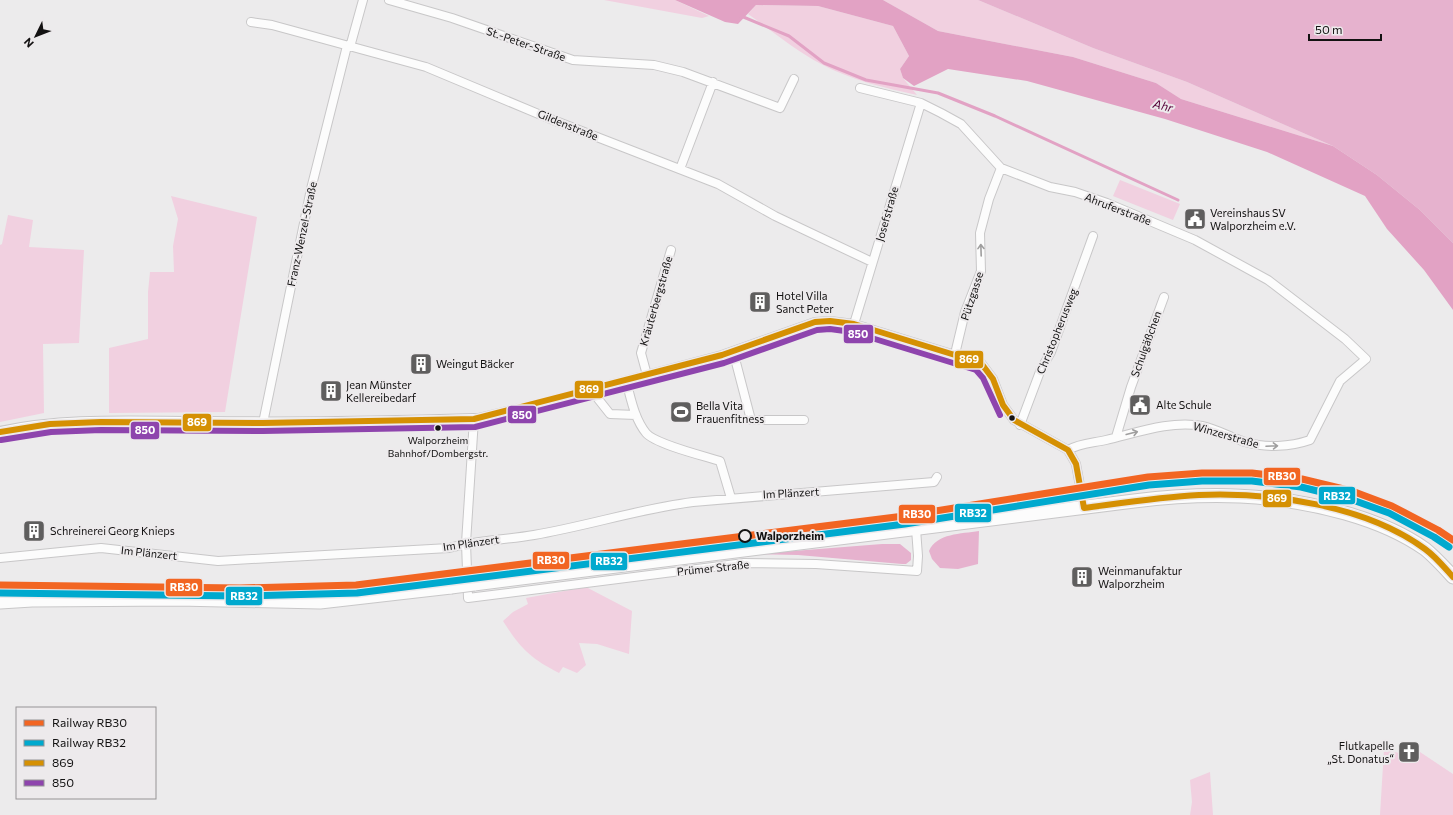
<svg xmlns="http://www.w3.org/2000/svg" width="1453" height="815" font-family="Commissioner,sans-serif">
<rect width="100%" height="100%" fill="#ecebec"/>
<!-- green -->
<path fill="#f1d0e0" d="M604 0H675L709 16 702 18Z
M883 0H978L1093 48 1187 82 1333 146 1181 99 1156 83 1073 57 938 31Z
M756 5 818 6 893 26 909 56 900 69 903 78 917 95C885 88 851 80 821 64 795 50 772 31 748 14Z
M1120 180 1180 204 1173 220 1113 196Z
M171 196 257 217 225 412 109 413V348L148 339V292L150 272H174L173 246 178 219Z
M8 215 33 220 29 247 84 250 79 343 43 344 44 413 0 422V245L2 244Z
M586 587 632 611 629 654 597 644 579 643 586 665 577 673 563 667 559 673C530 658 520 648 503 621L513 612 528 604 526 598Z
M1384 749 1417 758V750L1453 774V815H1380Z
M1210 772 1213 815H1190L1192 802 1190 780Z"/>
<!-- forest -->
<path fill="#e6b2ce" d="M978 0H1453V243L1420 210 1377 175 1333 146 1187 82 1093 48Z
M979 531 978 564 958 569 940 568 932 559 929 551C937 533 961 534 979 531Z
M882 544H900L911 553V560L906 564H902L798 555 755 554Z"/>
<!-- water -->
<path fill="#e2a2c4" d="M675 0H883L938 31 1073 57 1156 83 1181 99 1333 146 1377 175 1420 210 1453 243V310L1424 270 1387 229 1365 196 1267 152 1165 119 1027 81 948 69 914 86 903 78 900 69 909 56 893 26 818 6 756 5 738 24 725 22Z"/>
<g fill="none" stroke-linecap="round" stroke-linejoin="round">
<!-- stream -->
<path stroke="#e2a2c4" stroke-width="3" d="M741 16 789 36 824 63 866 80 938 93 995 116 1178 200"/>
<!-- minor casing -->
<g stroke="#c8c7c8" stroke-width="10">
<path id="minor" d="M389 0 452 18 573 60 654 65 683 72 780 108 794 79
M251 22 272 25 426 67 548 118 718 184 775 216 872 262
M350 47 363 0
M860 88 921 103 941 113 961 124 1001 168 1050 187 1075 192 1107 203 1195 240 1268 280 1345 339 1366 359 1340 381 1310 440C1290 447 1266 448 1245 442 1230 437 1216 429 1202 426 1171 420 1136 433 1106 440 1093 443 1080 443 1068 450
M680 169 713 82
M854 324 921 103
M733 351 751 420H804
M955 354 965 312 981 271 980 233 989 199 1001 168
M647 375 641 353 671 250
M626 381C631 398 634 418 646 433 655 444 704 456 720 461L731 498
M591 390 610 414 636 415
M263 423 311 189 347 46
M1020 425 1041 369 1051 352 1093 236
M1116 437 1131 387 1164 297
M916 529 918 556 917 571 816 564 744 563 468 598 466 543 474 419 549 401 722 355 815 322 830 321 854 324 981 363 993 379 1003 405 1014 420 1068 450 1076 464 1084 508
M0 558 101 548 218 561 449 548C477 540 505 540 534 535 587 526 639 509 693 502L934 482 937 477"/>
</g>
<!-- tertiary casing -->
<g stroke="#c8c7c8" stroke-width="12">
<path id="tertiary" d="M0 432C65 418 133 422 199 422 291 423 383 422 474 419"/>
</g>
<!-- primary casing -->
<g stroke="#c8c7c8" stroke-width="15">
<path id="primary" d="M474 584 1134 501C1208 492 1273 493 1345 513 1373 521 1401 532 1425 549 1435 557 1444 567 1453 577
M0 602 32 600 178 599 320 602 451 587"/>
</g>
<!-- minor -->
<use href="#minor" stroke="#fcfcfc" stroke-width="8"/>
<!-- tertiary -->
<use href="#tertiary" stroke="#fcfcfc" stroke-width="10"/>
<!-- primary -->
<use href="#primary" stroke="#fcfcfc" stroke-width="13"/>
<!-- primary-bridge casing -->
<g stroke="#c8c7c8" stroke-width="15" stroke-linecap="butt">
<path id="primary-bridge" d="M451 587 474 584"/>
</g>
<!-- primary-bridge -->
<use href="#primary-bridge" stroke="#fcfcfc" stroke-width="13"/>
<!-- bus-1 casing -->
<g stroke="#edeaec" stroke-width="9">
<path id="bus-1" d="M0 432 50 424 101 422 263 423 474 419 722 355 815 322 830 321 854 324 981 363 993 379 1003 405 1014 420 1068 450 1076 464 1084 508C1122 503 1160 497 1199 495 1271 492 1365 505 1425 549 1436 557 1444 567 1453 577"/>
</g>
<!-- bus-2 casing -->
<g stroke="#edeaec" stroke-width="9">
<path id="bus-2" d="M1 440 51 432 101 430 263 431 475 427 724 363 817 330 830 329 852 332 976 370 983 378 1000 415"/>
</g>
<!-- bus-1 -->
<use href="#bus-1" stroke="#d59003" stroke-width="6"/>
<!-- bus-2 -->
<use href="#bus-2" stroke="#8e44ad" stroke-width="6"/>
<!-- rail-1 casing -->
<g stroke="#edeaec" stroke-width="10">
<path id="rail-1" d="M0 585 240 588 356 585 904 516 1148 477 1202 473H1252L1302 479 1352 491 1392 506 1438 530 1453 540"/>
</g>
<!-- rail-2 casing -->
<g stroke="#edeaec" stroke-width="10">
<path id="rail-2" d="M0 593 240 596 357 593 905 524 1149 485 1202 481H1252L1301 487 1350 499 1389 513 1434 537 1449 547"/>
</g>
<!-- rail-1 -->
<use href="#rail-1" stroke="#f26522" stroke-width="7"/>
<!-- rail-2 -->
<use href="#rail-2" stroke="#00a9ce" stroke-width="7"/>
</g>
<!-- one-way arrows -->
<defs><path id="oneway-shaft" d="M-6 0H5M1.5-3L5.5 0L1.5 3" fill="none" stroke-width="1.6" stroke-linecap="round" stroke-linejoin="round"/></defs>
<g stroke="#9f9e9e">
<use href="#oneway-shaft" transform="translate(981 250) rotate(-92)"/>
<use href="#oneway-shaft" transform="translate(1132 433) rotate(-14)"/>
<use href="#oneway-shaft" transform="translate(1272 446) rotate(-2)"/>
</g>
<!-- icons -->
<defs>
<g id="civic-square" transform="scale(1.15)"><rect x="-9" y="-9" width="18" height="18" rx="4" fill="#5f5e5e" stroke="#edeaec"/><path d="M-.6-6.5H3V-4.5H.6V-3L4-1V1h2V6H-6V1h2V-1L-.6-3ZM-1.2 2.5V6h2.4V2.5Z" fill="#fff"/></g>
<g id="building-square" transform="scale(1.15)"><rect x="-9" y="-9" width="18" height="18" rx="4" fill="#5f5e5e" stroke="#edeaec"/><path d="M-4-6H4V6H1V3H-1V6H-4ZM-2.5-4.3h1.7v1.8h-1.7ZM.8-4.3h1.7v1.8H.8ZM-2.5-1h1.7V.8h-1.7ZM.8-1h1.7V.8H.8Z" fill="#fff"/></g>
<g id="stadium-square" transform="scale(1.15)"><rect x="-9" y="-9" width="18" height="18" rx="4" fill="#5f5e5e" stroke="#edeaec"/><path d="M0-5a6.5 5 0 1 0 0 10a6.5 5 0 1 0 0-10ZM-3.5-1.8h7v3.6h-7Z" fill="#fff"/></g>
<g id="church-square" transform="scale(1.15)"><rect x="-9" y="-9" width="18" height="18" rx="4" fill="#5f5e5e" stroke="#edeaec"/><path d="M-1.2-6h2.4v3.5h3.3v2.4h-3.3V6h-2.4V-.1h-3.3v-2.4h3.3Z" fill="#fff"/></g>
</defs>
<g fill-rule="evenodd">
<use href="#civic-square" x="1195" y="219"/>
<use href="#building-square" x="760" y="302"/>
<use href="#building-square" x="421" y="364"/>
<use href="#building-square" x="331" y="391"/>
<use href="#civic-square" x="1140" y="405"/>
<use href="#stadium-square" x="681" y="412"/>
<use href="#building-square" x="34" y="531"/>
<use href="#building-square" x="1082" y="577"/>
<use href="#church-square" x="1409" y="752"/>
</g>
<!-- markers -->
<g fill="#131212" stroke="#edeaec" stroke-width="1.5">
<circle cx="1012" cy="418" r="3.5"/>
<circle cx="438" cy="428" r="3.5"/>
</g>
<circle fill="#edeaec" stroke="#131212" stroke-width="2" cx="745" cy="536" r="6"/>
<g text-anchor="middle" stroke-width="4" stroke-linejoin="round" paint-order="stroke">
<!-- bus labels -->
<g font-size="10" fill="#131212" stroke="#edeaec">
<text x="438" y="444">Walporzheim<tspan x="438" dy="13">Bahnhof/Dombergstr.</tspan></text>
</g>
<!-- street labels -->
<g font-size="11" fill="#131212" stroke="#edeaec">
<text transform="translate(526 44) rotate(19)" y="4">St.-Peter-Straße</text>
<text transform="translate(568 125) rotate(22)" y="4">Gildenstraße</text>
<text transform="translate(1118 209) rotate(21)" y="4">Ahruferstraße</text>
<text transform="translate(887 214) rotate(-74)" y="4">Josefstraße</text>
<text transform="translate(302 234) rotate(-78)" y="4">Franz-Wenzel-Straße</text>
<text transform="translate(972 296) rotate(-72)" y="4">Pützgasse</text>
<text transform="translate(656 301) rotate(-74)" y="4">Kräuterbergstraße</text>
<text transform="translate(1057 331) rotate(-68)" y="4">Christopherusweg</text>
<text transform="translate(1146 344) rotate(-70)" y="4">Schulgäßchen</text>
<text transform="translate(1226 435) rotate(16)" y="4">Winzerstraße</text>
<text transform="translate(791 493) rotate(-3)" y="4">Im Plänzert</text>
<text transform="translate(471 543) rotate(-8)" y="4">Im Plänzert</text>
<text transform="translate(149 553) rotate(6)" y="4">Im Plänzert</text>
<text transform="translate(713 568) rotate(-6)" y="4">Prümer Straße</text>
</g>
<!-- poi labels -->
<g font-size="11" fill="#131212" stroke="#edeaec" text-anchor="start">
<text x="1210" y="217">Vereinshaus SV<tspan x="1210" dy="13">Walporzheim e.V.</tspan></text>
<text x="776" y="300">Hotel Villa<tspan x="776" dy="13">Sanct Peter</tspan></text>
<text x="436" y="368">Weingut Bäcker</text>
<text x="346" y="389">Jean Münster<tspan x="346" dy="13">Kellereibedarf</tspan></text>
<text x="1156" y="409">Alte Schule</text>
<text x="696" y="410">Bella Vita<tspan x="696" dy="13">Frauenfitness</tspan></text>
<text x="50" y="535">Schreinerei Georg Knieps</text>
<text x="1098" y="575">Weinmanufaktur<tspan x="1098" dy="13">Walporzheim</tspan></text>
<text x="1394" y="750" text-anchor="end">Flutkapelle<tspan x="1394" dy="13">„St. Donatus“</tspan></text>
</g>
<!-- stop labels -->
<g font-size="11" font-weight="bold" fill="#131212" stroke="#edeaec" text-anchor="start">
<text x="756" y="540">Walporzheim</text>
</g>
<!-- water labels -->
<g font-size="12" font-style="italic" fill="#550038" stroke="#edeaec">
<text transform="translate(1163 106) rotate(14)" y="4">Ahr</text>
</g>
</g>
<g stroke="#edeaec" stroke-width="1.5">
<rect x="843" y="324" width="31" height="20" rx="4" fill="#8e44ad"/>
<rect x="954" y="350" width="30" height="19" rx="4" fill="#d59003"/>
<rect x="574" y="380" width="30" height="19" rx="4" fill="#d59003"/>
<rect x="507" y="405" width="30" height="19" rx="4" fill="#8e44ad"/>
<rect x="182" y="413" width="30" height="19" rx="4" fill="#d59003"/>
<rect x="130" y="421" width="30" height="19" rx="4" fill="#8e44ad"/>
<rect x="1263" y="467" width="38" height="19" rx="4" fill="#f26522"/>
<rect x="1318" y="486" width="38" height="19" rx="4" fill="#00a9ce"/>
<rect x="1262" y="489" width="30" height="19" rx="4" fill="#d59003"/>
<rect x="954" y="503" width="38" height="20" rx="4" fill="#00a9ce"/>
<rect x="898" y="504" width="38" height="20" rx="4" fill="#f26522"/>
<rect x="532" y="551" width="38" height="19" rx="4" fill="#f26522"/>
<rect x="590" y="552" width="38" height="19" rx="4" fill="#00a9ce"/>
<rect x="165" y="578" width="38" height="19" rx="4" fill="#f26522"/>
<rect x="225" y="586" width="38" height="20" rx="4" fill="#00a9ce"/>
</g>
<g font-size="11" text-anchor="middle" font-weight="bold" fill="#fff">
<text x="858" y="338">850</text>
<text x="969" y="363">869</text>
<text x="589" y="393">869</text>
<text x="522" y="419">850</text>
<text x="197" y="426">869</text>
<text x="145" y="434">850</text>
<text x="1282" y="480">RB30</text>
<text x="1337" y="500">RB32</text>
<text x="1277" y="502">869</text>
<text x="973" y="517">RB32</text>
<text x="917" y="518">RB30</text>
<text x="551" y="564">RB30</text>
<text x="609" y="565">RB32</text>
<text x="184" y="591">RB30</text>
<text x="244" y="600">RB32</text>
</g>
<!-- legend -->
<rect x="16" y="707" width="140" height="92" fill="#edeaec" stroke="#969495"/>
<rect x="24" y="720" width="20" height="6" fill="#f26522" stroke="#969495"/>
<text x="52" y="727" font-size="12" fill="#131212">Railway RB30</text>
<rect x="24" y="740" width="20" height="6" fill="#00a9ce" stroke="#969495"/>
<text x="52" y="747" font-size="12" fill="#131212">Railway RB32</text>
<rect x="24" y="760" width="20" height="6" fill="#d59003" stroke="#969495"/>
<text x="52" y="767" font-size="12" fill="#131212">869</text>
<rect x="24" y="780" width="20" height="6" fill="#8e44ad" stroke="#969495"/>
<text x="52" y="787" font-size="12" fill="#131212">850</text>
<!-- north arrow -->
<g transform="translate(36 36) rotate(227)" stroke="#edeaec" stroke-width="3" paint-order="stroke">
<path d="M0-3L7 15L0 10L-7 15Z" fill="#131212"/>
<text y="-6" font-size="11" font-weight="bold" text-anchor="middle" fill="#131212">N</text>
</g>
<!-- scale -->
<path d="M1309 34v6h72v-6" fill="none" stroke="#131212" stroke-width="2"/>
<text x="1315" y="34" font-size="12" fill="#131212" stroke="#edeaec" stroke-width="3" paint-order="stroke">50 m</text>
</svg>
